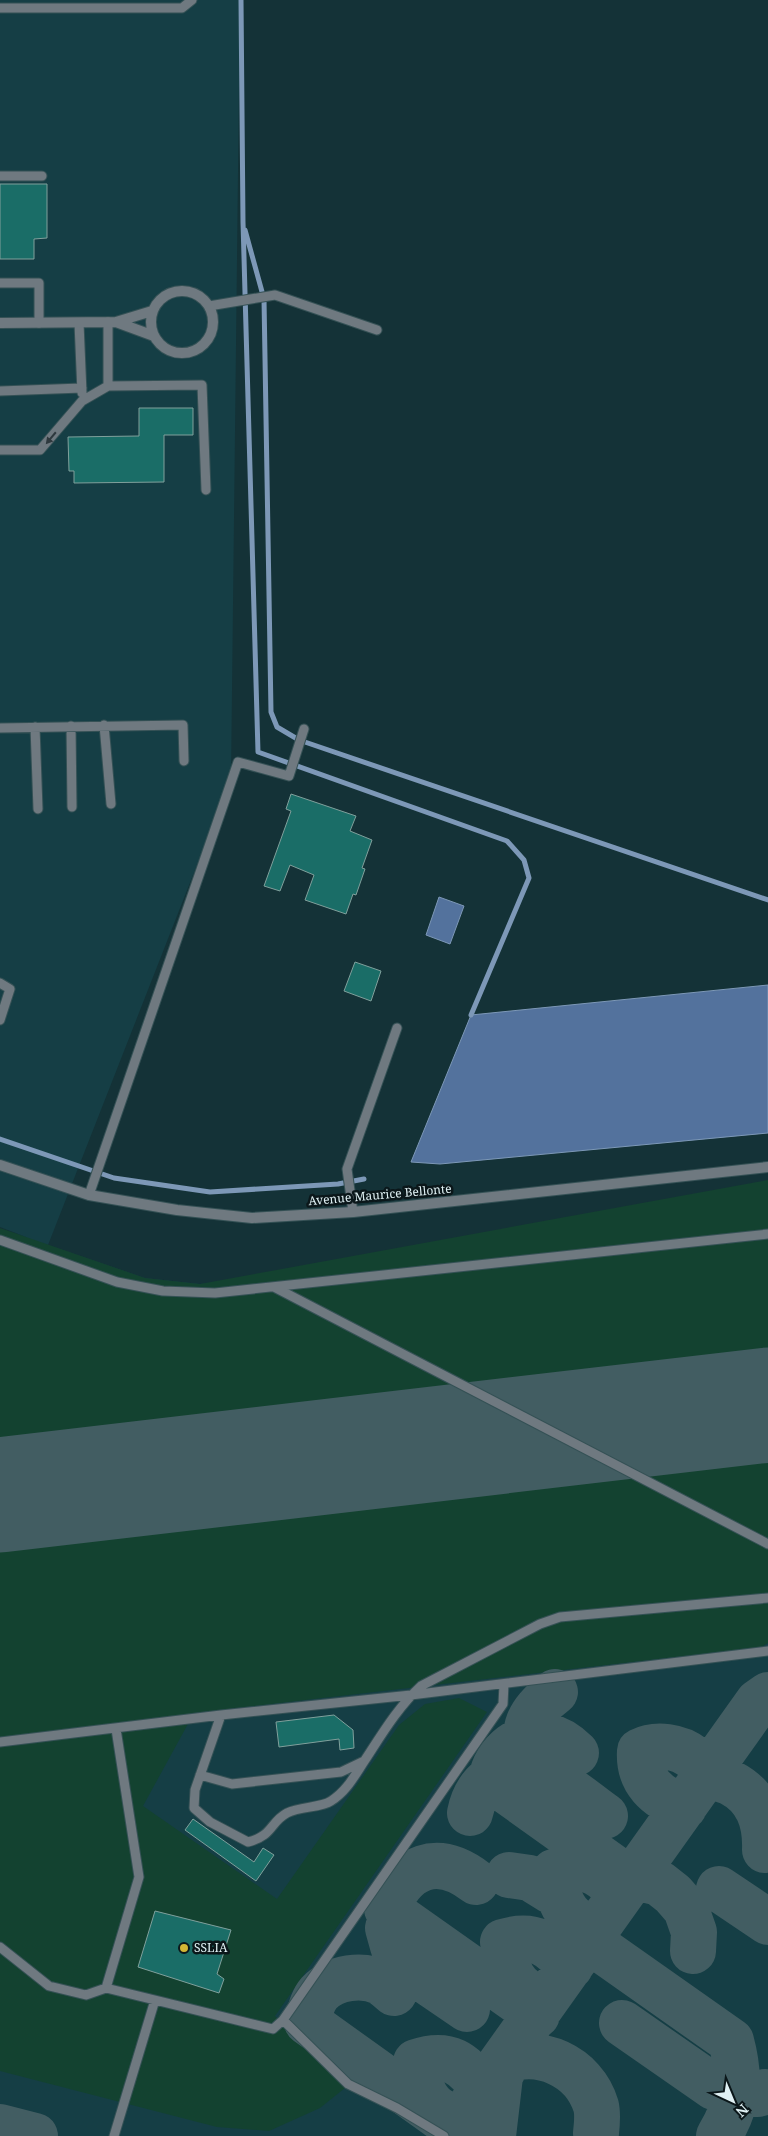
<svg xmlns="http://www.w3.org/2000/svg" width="768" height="2136" font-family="'Noto Serif',serif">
<rect width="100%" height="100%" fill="#143237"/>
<!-- built -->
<path fill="#153e45" d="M0 0H240L231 778 48 1245 145 1278 200 1284 768 1223V2136H0V1229L26 1237 0 1227Z"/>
<!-- green -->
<path fill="#134230" d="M768 1180V1381L0 1468V1228L145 1278 200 1284Z
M729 1444 768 1451V1643L761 1647 194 1713 143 1806 277 1899 399 1725 425 1704 459 1698 487 1712 275 2016 345 2088 320 2108 269 2131 217 2127 0 2071V1521L630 1447 632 1451Z"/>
<!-- water -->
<path fill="#53729d" stroke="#7d98b7" d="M439 897 464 906 450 944 426 935Z
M768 985V1133L440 1164 411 1162 471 1015Z"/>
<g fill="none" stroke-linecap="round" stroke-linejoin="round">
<!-- stream -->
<path stroke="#7d98b7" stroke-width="5" d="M241 0 243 222 258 752 507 841 524 860 529 878 471 1015
M245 230 264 299 271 712 277 727 299 740 768 900
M0 1139 114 1178 210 1192 338 1184 364 1179"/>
<!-- taxiway -->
<path stroke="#425d62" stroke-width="46" d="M576 1753C569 1746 560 1739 550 1737 522 1731 495 1753 491 1780L631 1880
M532 1761C518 1730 530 1711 555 1692
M684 1807C657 1798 638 1781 640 1751 656 1743 679 1746 694 1758 698 1762 701 1769 706 1773 713 1778 723 1779 731 1783 758 1797 766 1822 765 1850
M470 1813C473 1798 479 1787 491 1778 494 1775 499 1770 504 1769 538 1758 579 1798 605 1816
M509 1875 530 1878 551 1891
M634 1877 659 1883 673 1894 686 1909 694 1932 693 1951
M476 1882C437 1852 404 1866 387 1909L537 2015
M719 1889 768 1922
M598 1927C593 1926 585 1925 579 1922 561 1912 556 1890 554 1872 579 1863 598 1869 616 1890
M388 1928 393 1946 404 1966 467 2009
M589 1941 731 2041C741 2078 739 2103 719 2136
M394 1993C390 1990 386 1986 382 1983 363 1973 334 1977 319 1993 312 2001 310 2012 307 2022L455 2128
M541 1998C513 1990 506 1969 503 1942 534 1932 550 1944 570 1967
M622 2023 714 2087 736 2094H758L765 2092
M502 2062C539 2046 584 2066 596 2106 598 2114 597 2124 596 2133
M444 2113C424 2104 418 2082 416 2062 449 2051 464 2063 483 2089
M0 2127 35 2136
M449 2136 758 1702 768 1695
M493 2136 500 2076 504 2068"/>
<!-- runway -->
<path stroke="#425d62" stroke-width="115" d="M0 1495 768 1405"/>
</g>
<!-- building -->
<path fill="#1a6d67" stroke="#80a09c" d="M0 184H47V238L34 239V259H0Z
M139 408H193V435H164V482L74 483V471H69L68 437 139 436Z
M291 794 356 816 350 831 372 840 362 868 365 869 356 895 353 894 346 914 305 900 314 875 290 865 280 891 264 886 291 811 286 809Z
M355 962 381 971 371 1001 344 991Z
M334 1715 353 1730 354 1748 340 1750 339 1739 279 1747 276 1722Z
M193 1819 254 1862 263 1848 274 1855 256 1881 185 1830Z
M155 1911 231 1930 217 1974 224 1979 219 1993 138 1967Z"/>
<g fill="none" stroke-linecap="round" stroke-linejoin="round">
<!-- service casing -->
<g stroke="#355155" stroke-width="11">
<path id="service" d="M0 8H182L192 0
M0 176H42
M0 283H39V323
M209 306 275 295 377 330
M108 322V386
M79 323 82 393
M0 391 82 388
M0 450H40L82 401 108 386 202 385 206 490
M104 725 111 804
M71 726 72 807
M35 727 38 809
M0 728 183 725 184 761
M0 983 10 989 0 1020
M89 1195 238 762 289 776 304 729
M353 1212 347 1169 397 1028
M0 1240 117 1282 163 1291 215 1293 768 1234
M274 1287 768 1544
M221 1715 195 1790 194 1808 210 1822 248 1842C273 1836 270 1822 287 1813 300 1806 321 1808 331 1801 347 1791 355 1775 365 1760 382 1734 398 1707 421 1686L540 1624 560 1617 768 1598
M116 1729 139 1877 106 1988 273 2029 283 2020
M0 1742 221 1715 411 1695 768 1651
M200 1775 232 1784 341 1772 364 1761
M0 1947 49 1986 86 1995 106 1988
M114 2136 155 2000
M444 2136 397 2108 348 2084 283 2020 503 1704 504 1684"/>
</g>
<!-- minor casing -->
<g stroke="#355155" stroke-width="12">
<path id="minor" d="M151 322a31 31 0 1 1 62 0a31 31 0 1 1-62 0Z
M116 322 154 336
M0 323 116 322 152 311"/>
</g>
<!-- tertiary casing -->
<g stroke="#355155" stroke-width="12">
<path id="tertiary" d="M0 1165 89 1195 177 1210 252 1218 353 1212 768 1167"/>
</g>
<!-- service -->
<use href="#service" stroke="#6f7980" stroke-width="9"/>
<!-- minor -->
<use href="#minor" stroke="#6f7980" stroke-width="10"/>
<!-- tertiary -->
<use href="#tertiary" stroke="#6f7980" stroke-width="10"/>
</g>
<!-- one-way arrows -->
<defs><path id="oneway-solid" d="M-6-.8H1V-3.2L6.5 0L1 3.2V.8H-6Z" transform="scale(1.25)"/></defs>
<use fill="#2e393e" href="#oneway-solid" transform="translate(51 438) rotate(130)"/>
<!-- markers -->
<circle fill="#d3b635" stroke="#0b171a" stroke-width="2" cx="184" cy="1948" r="5"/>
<g text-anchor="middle" stroke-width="5" stroke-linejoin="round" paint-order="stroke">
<!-- street labels -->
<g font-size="12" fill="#e0f1f4" stroke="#0b171a">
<text transform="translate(380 1195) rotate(-5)" y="4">Avenue Maurice Bellonte</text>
</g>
<!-- poi labels -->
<g font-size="12" fill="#e0f1f4" stroke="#0b171a" text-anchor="start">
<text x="194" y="1952">SSLIA</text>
</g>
</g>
<!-- north arrow -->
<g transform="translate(733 2101) rotate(136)" stroke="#0b171a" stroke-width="4" paint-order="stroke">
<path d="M0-4L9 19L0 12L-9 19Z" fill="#e0f1f4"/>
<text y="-8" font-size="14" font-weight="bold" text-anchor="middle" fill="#e0f1f4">N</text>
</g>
</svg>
